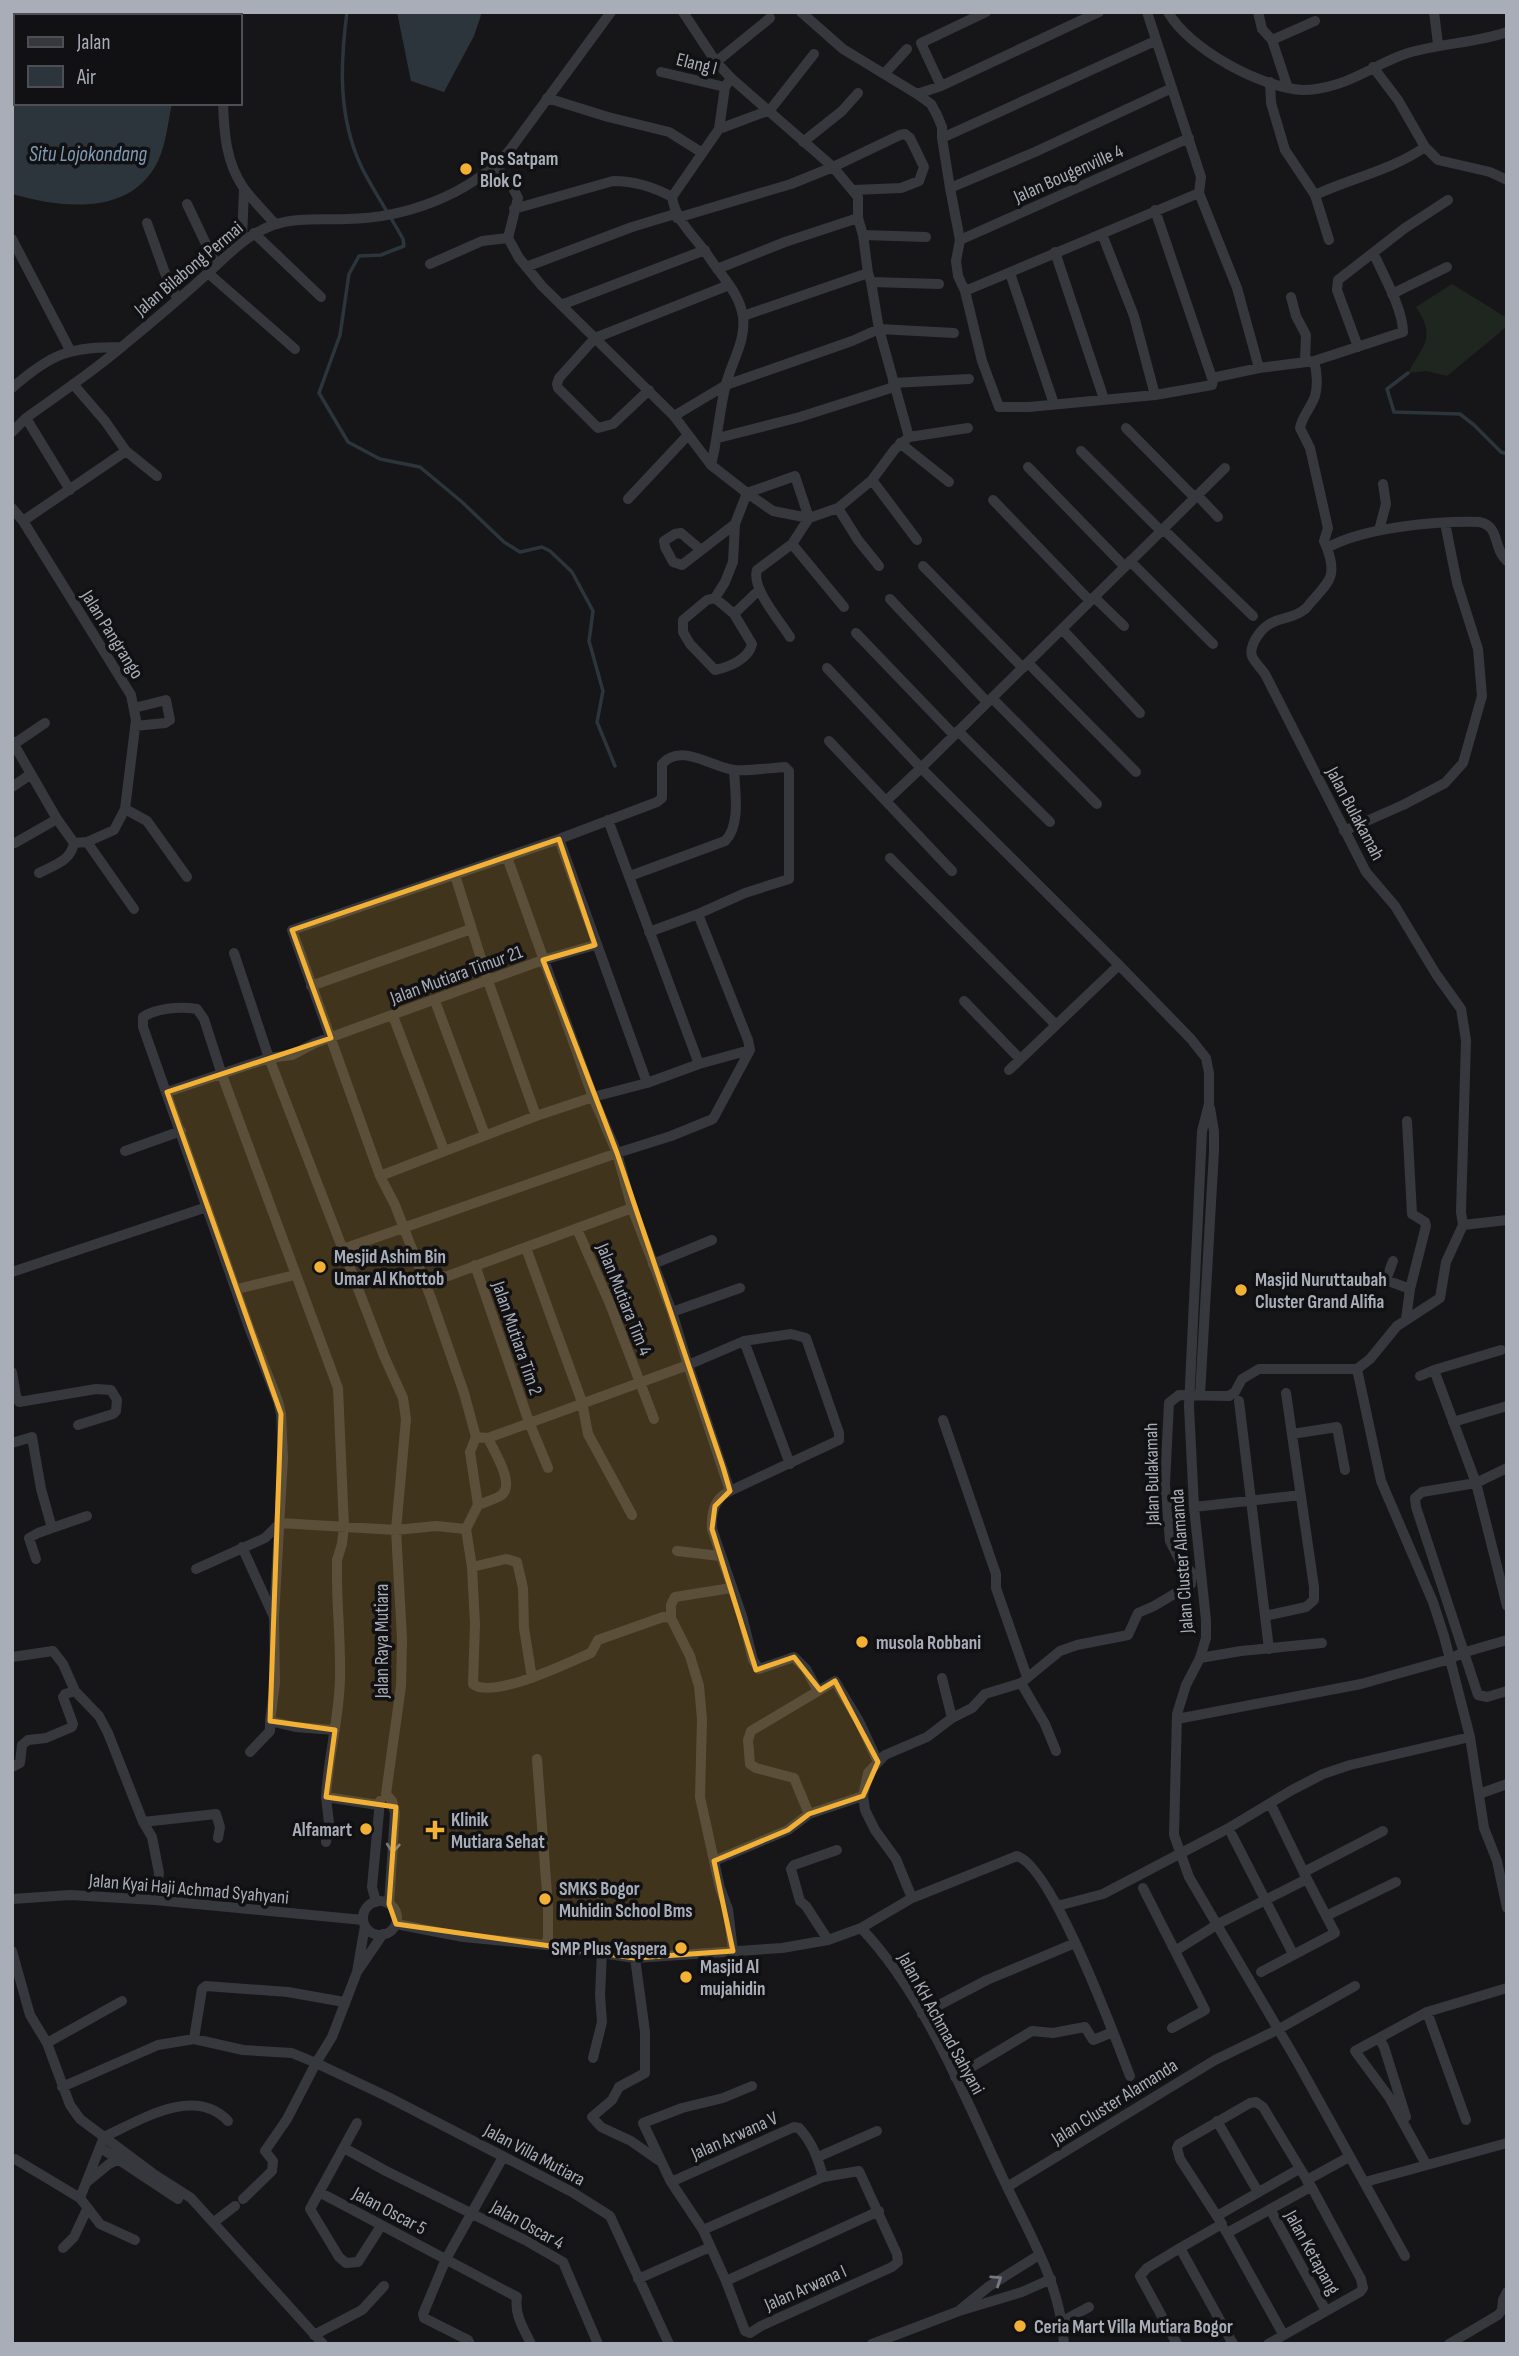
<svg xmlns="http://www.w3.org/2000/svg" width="1519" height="2356" font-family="'Sofia Sans Condensed',sans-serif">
<rect width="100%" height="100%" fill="#161618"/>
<!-- green -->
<path fill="#1e261f" d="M1452 284 1507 318V325L1498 334 1447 376 1426 371 1408 373C1423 345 1437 338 1416 307Z"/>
<!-- water -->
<path fill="#2c353c" d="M98 12H195L194 16H94Z
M397 12H482L474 36 444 92 411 81Z
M16 75V103H172C168 122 166 144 158 161 131 217 61 208 12 194V78Z"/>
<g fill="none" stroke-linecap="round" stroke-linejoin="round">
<!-- stream -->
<path stroke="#2c353c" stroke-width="3.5" d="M347 12C340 65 338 118 362 168 374 192 390 215 403 239L404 246 381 255 359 256 349 274 340 335 319 393 348 442 380 459 420 467 462 502 504 542 520 552 542 547 550 551 572 572 593 611 589 641 603 691 597 722 615 766
M1408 373 1387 389 1394 412 1460 414 1474 425 1501 452 1507 454"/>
<!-- minor -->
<path stroke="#37383d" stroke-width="10" d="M683 12 716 62 731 78 833 167 858 197V218L863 235 868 273 871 282 879 329 909 437
M801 12 843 49 917 94 931 104 937 115 942 127V138L950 188 960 240 956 261 958 276 965 291 982 361 999 407H1029L1155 395 1212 385 1213 381 1155 210
M1147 12 1201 177 1199 193 1237 288 1259 368
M1168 12C1189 49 1261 88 1303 90 1313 90 1324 88 1334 85 1360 78 1382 61 1408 53 1441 43 1476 43 1507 32
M1258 12 1262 29 1272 40 1288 88
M1434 12 1438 44
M229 16V12
M1272 40 1315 21
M716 62 770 18
M1373 67 1398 100 1425 147 1438 160 1490 172 1507 180
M661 72 725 87
M884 74 907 49
M1270 82 1271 103 1285 150 1315 195 1329 240
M941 86 921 43 986 12
M917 94 941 86 1099 12
M547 98 608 117 669 132 701 152
M223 103C224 133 226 162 243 187 252 200 265 212 275 224
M719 129 770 110 814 54
M942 138 1155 41
M803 142 842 111 858 93
M495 166 510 182 518 198 508 238 519 258 542 286 674 416 711 465 747 493 795 476 809 518 792 544 757 570C751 588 780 621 790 637
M950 188 1035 152 1172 88
M1315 195C1352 178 1392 170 1425 147
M187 204 216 265
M514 209 613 181C634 181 654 187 672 197
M677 218 791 184 833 167 900 135 905 134 910 138 924 167 919 181 901 188 854 190
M147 223 165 273 177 298
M254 233 321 297
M1102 234 1134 316 1155 395
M863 235 926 237
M12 239 70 350
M242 240 244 189
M960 240 1189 138
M1055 252 1104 399
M430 264 482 241 508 238
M526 267 632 227 675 214
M717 269 785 242 858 218
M208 273 295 349
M1010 273 1054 404
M871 282 939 284
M965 291 1199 193
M1392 294 1447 267
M1291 297 1296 316 1306 335 1305 361
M561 305 705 250
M743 316 868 273
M1358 347 1337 290 1338 280 1405 228 1448 200
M1314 361C1317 371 1318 386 1315 396 1311 408 1302 416 1300 428L1310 448 1328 528 1324 541 1327 548
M1212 378 1259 368 1314 361 1403 332C1403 309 1383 275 1374 254
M893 383 969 379
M73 384 105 421 126 451 157 476
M12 388C52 353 69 347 122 347
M649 390 613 424 598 428 558 388 557 384 559 378 595 338 729 285
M674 416 726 385 852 341 879 329 954 333
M26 418 70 490
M1126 428 1195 498
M12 432 26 418C59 394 94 371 124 345 153 321 182 297 209 272 230 253 246 235 273 225 296 217 323 220 347 219 406 218 469 195 509 151L611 12
M718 438 800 417 894 387
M900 443 949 482
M1081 451 1161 531
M711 465C718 438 719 411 726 384 732 361 746 341 743 317 740 294 723 278 711 260 697 238 676 223 672 197L719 129 725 87 731 78
M1028 467 1125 567
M1225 468 921 768 1119 965 1191 1039 1206 1058 1209 1073V1104L1202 1131 1189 1406 1194 1507 1206 1620V1638L1200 1658 1186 1685 1177 1714 1174 1835 1189 1877 1298 2063 1405 2256
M872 480 917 540
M1197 495 1218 517
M628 499 688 435
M993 500 1090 601
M12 508 23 521 131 695 136 720 125 809 114 830 87 842 74 843
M838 508 858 540 879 566
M23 521 126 451
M1163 529 1253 616
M1379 530 1386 504 1383 484
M792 544 844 607
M701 550 681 533 675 534 664 541 665 547 673 562 682 565 735 524
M1130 561 1213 644
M1507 561C1492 548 1501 526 1479 522 1437 521 1364 527 1327 548 1337 576 1330 581 1312 601 1310 603 1307 608 1305 609 1289 623 1270 613 1255 640 1253 644 1250 651 1252 656 1254 662 1262 669 1265 674L1366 872 1395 906 1436 974 1461 1009 1466 1040 1461 1212 1463 1225 1446 1262 1440 1298 1397 1326 1370 1359 1357 1369 1381 1481 1433 1602 1444 1636 1470 1737 1484 1828 1497 1861 1507 1908
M923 566 1023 668
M1094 597 1124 626
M715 598 734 614 752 644C749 659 729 667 715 670L690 644 683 632V620L707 600 715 598 725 582 733 562 735 524 747 493 773 511 809 518 838 508 872 480 895 449 909 437 968 428
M890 599 987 702
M734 614 759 590
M1062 629 1140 713
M856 633 954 735
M1028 663 1136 772
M827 668 921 768 886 801
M992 698 1097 804
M134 708 166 700 170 720 165 723 135 726
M958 731 1050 822
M12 741 57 819 74 843
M829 741 952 871
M14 744 45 723
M12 787 31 774
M125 809 147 821 187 877
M608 820 699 1064
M1344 831 1403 805 1445 783 1463 763 1482 696 1478 649 1457 583 1445 523
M559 839 647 1083
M87 842 134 909
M15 843 57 819
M890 858 1056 1025
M39 873C54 865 71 861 74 843
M455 875 488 981 536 1116
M630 876 725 841C741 826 735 791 734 770
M649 932 698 914 745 893 789 879V771L785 767C769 768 751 771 735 770 713 768 681 742 662 764V798L657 802 559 839 292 930 380 1176 536 1116 593 1097 647 1083 699 1064 750 1050
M234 953 269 1058 384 1356 403 1398 406 1419 396 1530 402 1639 401 1686 386 1794
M311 986 471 929
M435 1001 485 1135
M964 1001 1020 1059
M393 1016 444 1150
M1009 1070 1119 965
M167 1092 269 1058 292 1055 315 1043 543 960 595 945
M125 1151 181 1131
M380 1176 395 1205 431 1298 464 1393 476 1437 470 1452 478 1505 466 1529 472 1567 475 1624 473 1684C493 1700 569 1662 591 1653L598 1640 663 1617 671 1618 690 1656 699 1686 702 1719 700 1797 720 1888 728 1909 733 1951
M1463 1225 1507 1220
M577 1229 610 1304 654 1419
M526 1248 582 1402 588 1434 632 1515
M343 1249 617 1153 671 1136 713 1119 750 1050 748 1040 698 914
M1393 1261 1386 1280 1410 1289
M653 1264 712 1240
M475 1265 529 1422 548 1468
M12 1272 207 1207
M424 1279 448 1276 632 1208
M237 1289 295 1275
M672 1312 740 1288
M1406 1319 1410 1289 1426 1226 1425 1222 1412 1214 1407 1121
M744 1341 790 1464
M1434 1370 1501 1350
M12 1372 16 1396 19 1402 96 1389 111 1390 117 1400 116 1411 113 1414 78 1425
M1420 1376 1434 1370 1476 1483 1507 1606
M1200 1395 1214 1151V1131L1210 1108
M1239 1401 1269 1649
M943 1420 996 1574V1588L1027 1677
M1453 1422 1507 1406
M1292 1434 1337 1427 1345 1470
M476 1437 488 1438 688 1365 744 1341 791 1334 806 1338 839 1433V1440L730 1491 688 1365 672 1312 632 1208 617 1153 593 1097 507 857
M12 1443 32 1437 41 1489 52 1528 87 1516
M1507 1468 1476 1483 1422 1492 1415 1498 1416 1507 1478 1695 1487 1697 1507 1691
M730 1491C714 1498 711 1513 712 1529L742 1616 753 1660 759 1669 794 1657 806 1669 818 1691
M478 1505C485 1502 493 1500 500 1496 517 1486 494 1452 488 1438
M1194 1507 1301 1495
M242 1547 274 1617
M677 1551 720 1556
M36 1559 29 1538 38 1533 52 1528
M472 1567 506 1559 517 1562 523 1588 524 1628 532 1678
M196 1569 265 1538 280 1523 396 1530 436 1526 466 1529
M1265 1616 1306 1607 1314 1600V1587L1286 1393
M671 1618V1605L675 1597 731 1588
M12 1657 53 1651 63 1664 75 1691 99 1716 108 1733 143 1822 152 1837 159 1873 155 1900
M1200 1658 1241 1651 1322 1643
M942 1678 952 1718
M1021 1683 1045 1724 1056 1751
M1177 1719 1361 1684 1450 1659 1462 1653 1507 1640
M335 1730 295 1727 270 1721 275 1683 274 1617 283 1458 281 1414 278 1401 250 1330 143 1027V1017C157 1008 180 1006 197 1009L204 1019 222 1075 338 1388 344 1527 342 1544 337 1560C336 1600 341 1639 340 1679 339 1719 328 1758 326 1797L378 1805
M250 1752 270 1731V1721
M537 1759 548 1907V1938L546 1945
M12 1767 20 1763 22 1745 28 1740 46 1738 72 1727 73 1724 63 1697 65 1694 75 1691
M386 1794 392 1801 395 1813 389 1904
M1479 1794 1507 1784
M326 1797 329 1823 326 1842
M809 1814 794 1778 756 1768 750 1764 748 1740 751 1731 835 1681 859 1721 878 1762
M143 1822 216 1814 220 1827 218 1838
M1232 1835 1293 1954
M714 1861 788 1830 809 1814 863 1796
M1304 1872 1383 1831
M1143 1888 1175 1951
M912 1898 1017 1856C1052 1866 1115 2037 1130 2076
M12 1899 70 1895 155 1900 363 1920
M363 1918a17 17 0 1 1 34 0a17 17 0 1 1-34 0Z
M376 1902 372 1887 380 1801
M1057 1904 1061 1905 1103 1894 1227 1829 1292 1790 1323 1774 1350 1765 1470 1737
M1326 1916 1396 1882
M396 1924 463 1937 546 1945 635 1958 782 1948 828 1940 861 1928C923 1993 963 2093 1001 2174 1026 2229 1061 2282 1064 2344
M861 1928 912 1898 896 1859 875 1830 865 1810 863 1796 868 1773 885 1755 927 1737 952 1718 972 1708 985 1694 1021 1683 1060 1651 1077 1645 1128 1635 1138 1613 1154 1606 1191 1584 1192 1573 1180 1561 1170 1541 1165 1484 1169 1403 1179 1395 1229 1396 1235 1392 1242 1379 1259 1369H1357
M828 1940 806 1906 800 1901 791 1869 794 1865 837 1850
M12 1951 30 2015 47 2043 70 2105 80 2119 155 2175 191 2198 323 2344
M635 1958 645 2032V2073L619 2087 612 2100 592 2117 601 2127 631 2141 658 2160
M357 1972 365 1926
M1261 1972 1335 1933 1307 1879
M1427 2012 1466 2120
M922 2014 987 1980 1075 1943
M1172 2028 1205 2010 1175 1951 1218 1924 1307 1879 1273 1809
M1379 2038 1384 2047 1406 2117
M194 2039 202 1989 206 1986 288 1992 344 2002
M47 2043 122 2001
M593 2058 602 2022 600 1995 602 1952
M955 2077 1032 2031 1053 2033 1085 2027 1093 2040 1113 2032
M62 2087 158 2045 194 2039 243 2050 292 2053 316 2063 386 2096 572 2192 610 2216 669 2344
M1217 2121 1258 2192
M357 2123 310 2209 339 2257 346 2263 358 2262 381 2226
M101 2148 178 2199
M344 2148 386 2171 525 2240 563 2262 598 2344
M818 2157 877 2131
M15 2159 80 2198 100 2224 135 2240
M1426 2164 1389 2097 1355 2051 1427 2012 1507 1988
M87 2182 109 2164 119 2159
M671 2182 794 2127 799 2128C812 2142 818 2158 823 2177
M1365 2182 1507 2143
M1007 2187 1215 2060 1279 2029 1355 1986
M319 2192 517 2297C514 2315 524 2329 531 2344
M80 2198 104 2137C139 2121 194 2085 228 2121
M243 2199 272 2171 273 2161 265 2151 287 2119 316 2063 332 2037 357 1972 383 1934
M1270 2209 1326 2311
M1217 2216 1299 2169
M214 2222 235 2206
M703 2230 823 2177 859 2171 897 2254 898 2262 892 2267 761 2326 750 2333 745 2331 726 2281 703 2230 671 2182 643 2123 682 2108 723 2098 752 2086
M1225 2230 1227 2233 1305 2190 1311 2186 1307 2181
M1227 2233 1283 2334
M63 2248 74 2237 87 2209
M638 2279 710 2247
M726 2281 879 2211
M961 2309 988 2287 1039 2255
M1502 2310 1503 2300 1507 2292
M1063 2321 1089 2307
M314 2335 362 2310 384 2286
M470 2344 468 2340 424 2318 423 2314 446 2259 503 2157
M872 2344 959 2311 1022 2292 1051 2279
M1177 2344 1140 2276 1147 2268 1180 2248
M1233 2344 1180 2248 1222 2224 1180 2159 1177 2148 1179 2144 1250 2103 1256 2102 1263 2107 1307 2180 1349 2157
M1268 2344 1360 2292 1363 2288 1361 2279 1311 2186
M1449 2344 1498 2315 1502 2310"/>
</g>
<!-- one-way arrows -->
<defs><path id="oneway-chevron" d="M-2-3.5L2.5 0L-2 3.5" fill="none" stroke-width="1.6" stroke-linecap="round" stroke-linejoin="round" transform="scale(1.75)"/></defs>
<g stroke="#757881">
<use href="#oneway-chevron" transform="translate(393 1848) rotate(94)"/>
<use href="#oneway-chevron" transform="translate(997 2280) rotate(-34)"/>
</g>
<!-- marked area -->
<path fill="#f2b134" fill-opacity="0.2" stroke="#f2b134" stroke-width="5" stroke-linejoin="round" d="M559 839 595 945 543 960 617 1153 723 1467 730 1491 715 1506 712 1529 756 1670 794 1657 820 1690 835 1681 878 1762 863 1796 809 1814 788 1830 714 1861 733 1951 635 1958 396 1924 389 1904 396 1807 326 1797 335 1730 270 1721 281 1414 167 1092 331 1038 292 930Z"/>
<!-- markers -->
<g fill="#f2b134" stroke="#111113" stroke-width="2.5">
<circle cx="466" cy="169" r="7"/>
<circle cx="320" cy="1267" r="7"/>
<circle cx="1241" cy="1290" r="7"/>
<circle cx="862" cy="1642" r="7"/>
<circle cx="366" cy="1829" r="7"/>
<path d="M431.5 1819.5h7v7h7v7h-7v7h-7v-7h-7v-7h7z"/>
<circle cx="545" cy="1899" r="7"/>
<circle cx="681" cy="1948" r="7"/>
<circle cx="686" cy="1977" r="7"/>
<circle cx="1020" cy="2326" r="7"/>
</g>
<g text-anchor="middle" stroke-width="7" stroke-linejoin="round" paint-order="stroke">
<!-- street labels -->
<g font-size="19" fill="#a8adb8" stroke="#111113">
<text transform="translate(697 63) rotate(14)" y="7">Elang I</text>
<text transform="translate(1068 173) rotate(-24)" y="7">Jalan Bougenville 4</text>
<text transform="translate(188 268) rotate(-40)" y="7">Jalan Bilabong Permai</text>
<text transform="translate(113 634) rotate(58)" y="7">Jalan Pangrango</text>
<text transform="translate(1356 813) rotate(62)" y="7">Jalan Bulakamah</text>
<text transform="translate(456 974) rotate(-20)" y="7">Jalan Mutiara Timur 21</text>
<text transform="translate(625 1299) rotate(68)" y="7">Jalan Mutiara Tim 4</text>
<text transform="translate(518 1338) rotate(71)" y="7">Jalan Mutiara Tim 2</text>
<text transform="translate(1151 1474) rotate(-91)" y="7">Jalan Bulakamah</text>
<text transform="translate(1181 1561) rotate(-94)" y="7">Jalan Cluster Alamanda</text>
<text transform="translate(381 1641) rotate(-90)" y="7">Jalan Raya Mutiara</text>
<text transform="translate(189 1888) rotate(5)" y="7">Jalan Kyai Haji Achmad Syahyani</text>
<text transform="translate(942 2023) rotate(61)" y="7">Jalan KH Achmad Sahyani</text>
<text transform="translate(1114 2101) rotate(-32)" y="7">Jalan Cluster Alamanda</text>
<text transform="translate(734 2135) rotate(-24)" y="7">Jalan Arwana V</text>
<text transform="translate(535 2154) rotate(28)" y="7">Jalan Villa Mutiara</text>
<text transform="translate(390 2210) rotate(28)" y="7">Jalan Oscar 5</text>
<text transform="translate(528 2224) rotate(29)" y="7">Jalan Oscar 4</text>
<text transform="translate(1313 2252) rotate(61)" y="7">Jalan Ketapang</text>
<text transform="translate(805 2287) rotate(-24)" y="7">Jalan Arwana I</text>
</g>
<!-- poi labels -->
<g font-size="19" font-weight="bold" fill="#a8adb8" stroke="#111113" text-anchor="start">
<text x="480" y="165">Pos Satpam<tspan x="480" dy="22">Blok C</tspan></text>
<text x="334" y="1263">Mesjid Ashim Bin<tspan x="334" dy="22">Umar Al Khottob</tspan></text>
<text x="1255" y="1286">Masjid Nuruttaubah<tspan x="1255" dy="22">Cluster Grand Alifia</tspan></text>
<text x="876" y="1649">musola Robbani</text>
<text x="451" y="1826">Klinik<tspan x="451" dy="22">Mutiara Sehat</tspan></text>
<text x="352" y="1836" text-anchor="end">Alfamart</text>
<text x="559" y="1895">SMKS Bogor<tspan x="559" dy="22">Muhidin School Bms</tspan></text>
<text x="667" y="1955" text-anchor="end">SMP Plus Yaspera</text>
<text x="700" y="1973">Masjid Al<tspan x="700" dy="22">mujahidin</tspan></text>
<text x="1034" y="2333">Ceria Mart Villa Mutiara Bogor</text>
</g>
<!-- water labels -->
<g font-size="21" font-style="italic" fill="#7f9bb3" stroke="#111113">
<text x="88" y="161">Situ Lojokondang</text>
</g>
</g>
<!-- border -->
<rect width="1519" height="2356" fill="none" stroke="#a8adb8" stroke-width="28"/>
<!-- legend -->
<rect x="14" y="14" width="228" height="91" fill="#111113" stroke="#4d4f55" stroke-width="2"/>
<rect x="28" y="37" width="35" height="10" fill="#37383d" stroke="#4d4f55" stroke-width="2"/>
<text x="77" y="49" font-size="21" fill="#a8adb8">Jalan</text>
<rect x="28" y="66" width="35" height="21" fill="#2c353c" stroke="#4d4f55" stroke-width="2"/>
<text x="77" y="84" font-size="21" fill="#a8adb8">Air</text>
</svg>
